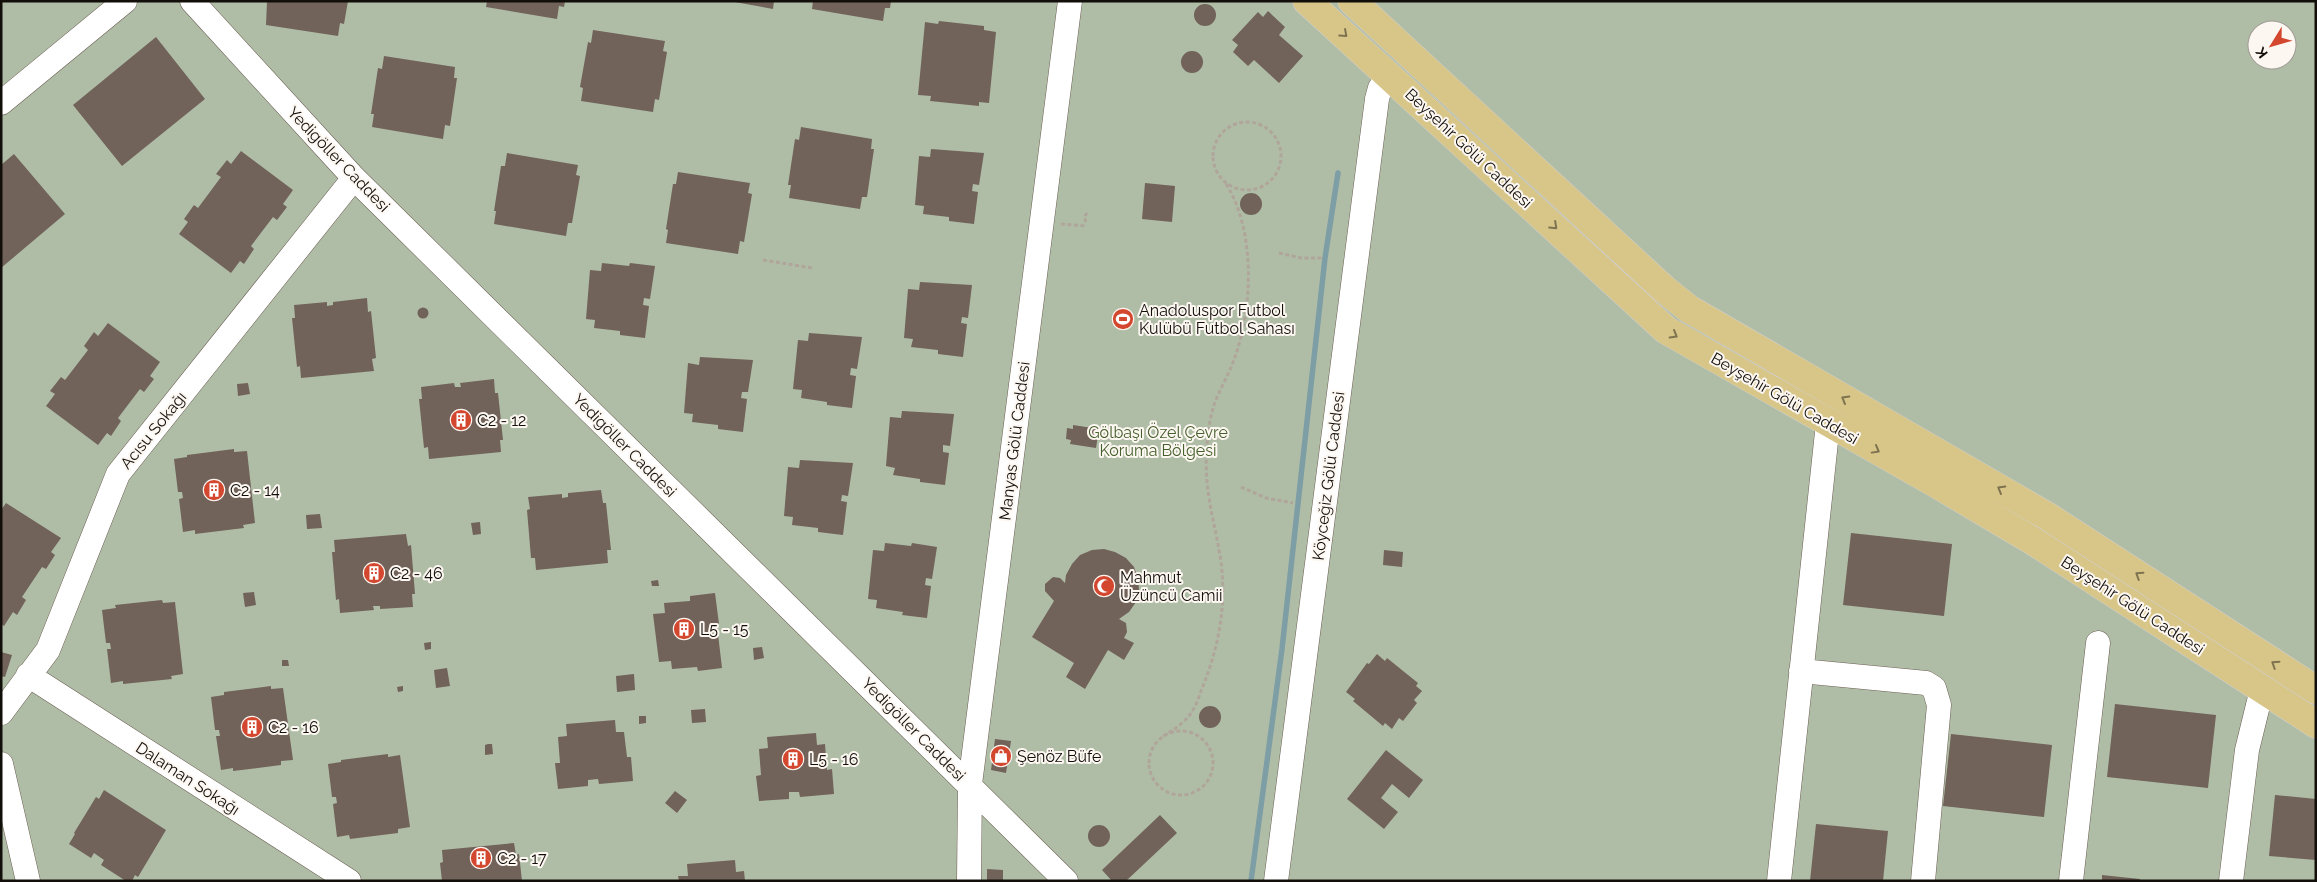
<svg xmlns="http://www.w3.org/2000/svg" width="2317" height="882" font-family="Raleway,sans-serif">
<rect width="100%" height="100%" fill="#f6e8db"/>
<!-- park -->
<path fill="#b0bda6" fill-rule="evenodd" d="M1 1H2316V881H1ZM2257 30H2287V60H2257Z"/>
<g fill="none" stroke-linecap="round" stroke-linejoin="round">
<!-- stream -->
<path stroke="#7e9ea6" stroke-width="5.5" d="M1251 881 1282 649 1325 258 1338 173"/>
</g>
<!-- building -->
<path fill="#71625a" d="M267 1H348L344 24 340 23 338 36 266 25Z
M487 1H565L564 7 559 6 557 19 486 7Z
M729 1H774L773 9Z
M813 1H891L890 8H885L883 21 812 9Z
M1194 15a11 11 0 1 1 22 0a11 11 0 1 1-22 0Z
M1268 11 1285 27 1279 35 1303 56 1279 83 1254 60 1248 66 1233 52 1238 45 1232 40 1258 12 1263 17Z
M939 21 984 26V30L996 32 989 103 979 102V106L930 101 931 96 918 95 925 22 938 24Z
M593 30 665 41 663 51 667 52 659 100 655 99 653 112 581 101 583 88 580 87 588 42 591 43Z
M156 37 205 99 122 166 73 105Z
M1181 62a11 11 0 1 1 22 0a11 11 0 1 1-22 0Z
M384 56 455 67 454 78H457L450 126 445 125 443 139 372 127 374 114H371L378 68 382 69Z
M801 127 872 139 871 149H874L867 197H862L860 209 789 198 791 185H788L795 139 799 140Z
M931 149 984 153 979 185 973 184 972 191 978 192 974 224 949 221V217L923 214 924 206 915 205 919 156 930 157Z
M241 151 293 190 283 204 287 207 277 220 273 217 251 246 254 249 244 264 240 261 231 273 179 234 188 222 184 219 194 205 198 208 221 177 216 174 227 160 231 164Z
M507 153 578 165 576 175 580 176 572 223H568L566 236 494 224 496 211H494L501 166H505Z
M14 154 65 214 1 268V165Z
M678 172 750 183 748 193 752 194 744 242 740 241 738 254 666 243 668 230 666 229 673 184H676Z
M1145 183 1175 186 1172 222 1142 219Z
M1240 204a11 11 0 1 1 22 0a11 11 0 1 1-22 0Z
M602 263 629 266 630 263 655 266 650 299 644 298 643 305 649 306 645 338 620 335V331L594 328 595 320 586 319 590 270 601 271Z
M920 282 972 285 968 318 962 317 961 323 967 324 963 357 938 354V350L911 347 913 339 904 338 908 289 919 290Z
M367 298 368 312 371 311 376 358 372 359 374 371 301 378 300 366 297 367 292 318H295L294 305 327 302V306L333 305V302Z
M417.5 313a5.5 5.5 0 1 1 11 0a5.5 5.5 0 1 1-11 0Z
M108 323 160 362 150 376 154 379 144 392 140 389 118 418 121 421 111 436 107 433 98 445 46 406 55 394 50 391 61 377 65 380 88 350 84 346 94 332 98 336Z
M809 333 862 337 857 369 851 368 850 375 856 376 852 408 827 405V402L801 398 802 390 793 389 798 340 808 341Z
M700 357 753 360 748 392H742L741 398 747 399 743 432 718 429V425L692 422 693 414 684 413 688 363 699 365Z
M494 379 495 393H498L503 440H500L501 452 429 459 428 447 424 448 419 399H422L421 387 454 383 455 387H461L460 383Z
M248 383 250 394 238 396 237 384Z
M902 411 954 414 950 446 943 445V452L949 453 945 485 920 482V479L893 475 895 468 886 466 890 417 901 418Z
M1073 425 1099 429 1096 448 1070 444 1071 440 1066 439 1067 428 1073 429Z
M234 449V452L247 451 255 523 243 525 244 528 195 534V530L183 532 179 499 183 498 182 492H178L174 459 187 457V455Z
M800 460 853 463 848 496 842 495 841 501 847 502 843 535 818 532V528L792 525 793 517 784 516 788 467 799 468Z
M601 490 603 503H606L611 550H607L608 563 536 570 535 558H531L527 510 530 509 528 497 562 494V498L568 497V493Z
M6 503 61 538 51 552 55 555 46 569 42 567 22 597 26 600 17 615 13 612 4 626 1 624V510Z
M320 514 322 528 307 529 306 515Z
M480 522 481 534 473 535 471 523Z
M1851 533 1952 544 1944 616 1843 605Z
M406 534 408 546 411 545 415 594H412L413 607 380 609V606H373L374 610 340 613 339 599 336 600 332 552H335L334 540Z
M885 543 911 546 912 543 937 547 932 579 926 578 925 585 931 586 927 618 902 615 903 612 876 608 877 600 868 599 873 550 884 551Z
M1104 549 1115 552 1126 558 1134 567 1138 578 1139 590 1136 602 1129 612 1119 619 1126 623 1127 632 1124 638 1134 643 1124 660 1108 650 1085 689 1066 677 1074 663 1032 637 1054 601 1045 591V584L1053 577 1060 578 1065 583 1066 575 1072 564 1080 555 1092 550Z
M1384 550 1403 552 1402 567 1383 565Z
M658 580 659 586H652L651 581Z
M254 592 256 605 245 607 243 593Z
M715 593 719 624 712 625 713 635 718 634 722 668 698 671 697 667 672 669 671 661 659 662 653 614 665 613 664 603 690 601V596Z
M162 600 163 603 175 602 183 674 171 676 172 679 123 684V681L111 683 107 649H111L110 643H106L102 610 116 608 115 605Z
M431 642V649L425 650 424 643Z
M762 647 764 658 754 660 753 648Z
M1 652 12 655 5 677 1 676Z
M1377 654 1385 661 1387 658 1418 683 1416 686 1422 691 1414 700 1417 703 1403 721 1399 718 1392 729 1385 723 1383 726 1353 701 1355 699 1346 692 1367 663 1369 664Z
M282 660H288L289 666H282Z
M447 668 450 686 436 688 434 670Z
M634 674 635 690 617 692 616 676Z
M271 686V689L283 688 293 760 281 761V765L233 771V768L221 770 216 736H220L219 730H215L211 697 224 695V692Z
M403 686V691L398 692 397 687Z
M2115 704 2216 715 2208 788 2107 777Z
M1199 717a11 11 0 1 1 22 0a11 11 0 1 1-22 0Z
M705 709 706 722 692 723 691 710Z
M639 716H646V723L639 724Z
M615 720 616 732H624L627 757H631L633 781 599 784 598 779 588 780V786L558 789 555 763H560L558 737 567 736 566 724Z
M816 733 817 745 825 744 827 770 832 769 834 794 800 797 799 792H789V799L759 801 756 776 761 775 759 749 768 748 767 737Z
M1951 734 2052 745 2044 817 1943 806Z
M995 739 1011 741 1006 773 991 770Z
M488 744H492L493 754 485 755V745Z
M1386 750 1423 780 1409 798 1392 784 1381 798 1398 812 1384 829 1347 799Z
M388 754V757L400 755 410 827 398 829V833L350 839 349 835 337 837 333 804 337 803 336 797H332L328 764 341 762V760Z
M104 790 166 830 138 877 135 875 132 881H126L101 865 104 860 94 853 91 858 69 844 75 834 74 833 96 797 99 799Z
M675 791 687 800 677 813 665 803Z
M2275 795 2316 799V860L2269 856Z
M1160 815 1177 833 1126 881H1112L1102 870Z
M1816 824 1888 831 1883 881H1810Z
M1088 836a11 11 0 1 1 22 0a11 11 0 1 1-22 0Z
M514 843 516 855 519 854 522 881H442L440 863 443 862 442 850Z
M735 860 736 872 744 871 745 881H679L678 876H688L687 864Z
M987 869 1003 870V881H987Z
M2102 875 2140 879V881H2102Z"/>
<g fill="none" stroke-linecap="round" stroke-linejoin="round">
<!-- minor casing -->
<g stroke="#6a5e53" stroke-width="25">
<path id="minor" d="M192 1 354 178 1066 881
M1 103 125 1
M1801 671 1926 683 1934 688 1939 705 1923 881
M28 675 349 881
M1 713 48 650 118 474 354 178
M1 764 28 881
M969 881 970 784 1070 1
M1276 881 1377 99 1380 88 1389 75
M1779 881 1828 423
M2071 881 2098 643
M2231 881 2247 750 2262 689"/>
</g>
<!-- major casing -->
<g stroke="#d0cfce" stroke-width="29">
<path id="major" d="M1307 1 1666 330 1935 483 2033 541 2316 724
M1352 1 1664 289 1689 309 2047 516 2316 690"/>
</g>
<!-- path -->
<path stroke="#b0a59b" stroke-width="3" stroke-dasharray="4 2.5" stroke-linecap="butt" d="M1213 156a34 34 0 1 1 68 0a34 34 0 1 1-68 0Z
M1086 222 1084 217 1088 212
M1061 224 1086 226
M1279 253 1301 258H1322
M763 260 812 268
M1241 487 1266 498 1293 503
M1149 763a32 32 0 1 1 64 0a32 32 0 1 1-64 0Z
M1163 736C1172 731 1181 725 1187 718 1194 711 1198 700 1201 691 1218 650 1227 607 1221 562 1215 521 1203 490 1207 446 1208 432 1210 416 1215 402 1221 387 1230 372 1235 357 1253 307 1256 227 1224 181"/>
<!-- minor -->
<use href="#minor" stroke="#fff" stroke-width="24"/>
<!-- major -->
<use href="#major" stroke="#d8c689" stroke-width="28"/>
</g>
<!-- one-way arrows -->
<defs><path id="oneway-chevron" d="M-2-3.5L2.5 0L-2 3.5" fill="none" stroke-width="1.6" stroke-linecap="round" stroke-linejoin="round" transform="scale(1.25)"/></defs>
<g stroke="#7f734f">
<use href="#oneway-chevron" transform="translate(1344 34) rotate(42)"/>
<use href="#oneway-chevron" transform="translate(1554 226) rotate(43)"/>
<use href="#oneway-chevron" transform="translate(1674 335) rotate(30)"/>
<use href="#oneway-chevron" transform="translate(1845 399) rotate(-150)"/>
<use href="#oneway-chevron" transform="translate(1876 450) rotate(29)"/>
<use href="#oneway-chevron" transform="translate(2001 489) rotate(-150)"/>
<use href="#oneway-chevron" transform="translate(2139 575) rotate(-147)"/>
<use href="#oneway-chevron" transform="translate(2275 664) rotate(-147)"/>
</g>
<!-- icons -->
<defs>
<g id="stadium-disc" transform="scale(1.125)"><circle r="9.5" fill="#d3472f" stroke="#fdf7f2"/><path d="M0-5a6.5 5 0 1 0 0 10a6.5 5 0 1 0 0-10ZM-3.5-1.8h7v3.6h-7Z" fill="#fff"/></g>
<g id="building-disc" transform="scale(1.125)"><circle r="9.5" fill="#d3472f" stroke="#fdf7f2"/><path d="M-4-6H4V6H1V3H-1V6H-4ZM-2.5-4.3h1.7v1.8h-1.7ZM.8-4.3h1.7v1.8H.8ZM-2.5-1h1.7V.8h-1.7ZM.8-1h1.7V.8H.8Z" fill="#fff"/></g>
<g id="mosque-disc" transform="scale(1.125)"><circle r="9.5" fill="#d3472f" stroke="#fdf7f2"/><path d="M3.5-4.9A6 6 0 1 0 3.5 4.9A5 5 0 1 1 3.5-4.9Z" fill="#fff"/></g>
<g id="shop-disc" transform="scale(1.125)"><circle r="9.5" fill="#d3472f" stroke="#fdf7f2"/><path d="M-5-2.5h2.3a2.7 3.5 0 0 1 5.4 0H5L5.5 6h-11ZM-1.5-2.5h3a1.5 2.3 0 0 0-3 0Z" fill="#fff"/></g>
</defs>
<g fill-rule="evenodd">
<use href="#stadium-disc" x="1123" y="319"/>
<use href="#building-disc" x="461" y="420"/>
<use href="#building-disc" x="214" y="490"/>
<use href="#building-disc" x="374" y="573"/>
<use href="#mosque-disc" x="1104" y="586"/>
<use href="#building-disc" x="684" y="629"/>
<use href="#building-disc" x="252" y="727"/>
<use href="#shop-disc" x="1001" y="756"/>
<use href="#building-disc" x="793" y="759"/>
<use href="#building-disc" x="481" y="858"/>
</g>
<g text-anchor="middle" stroke-width="4" stroke-linejoin="round" paint-order="stroke">
<!-- street labels -->
<g font-size="16" fill="#120e09" stroke="#fdf7f2">
<text transform="translate(1469 148) rotate(43)" y="6">Beyşehir Gölü Caddesi</text>
<text transform="translate(339 159) rotate(46)" y="6">Yedigöller Caddesi</text>
<text transform="translate(1785 398) rotate(30)" y="6">Beyşehir Gölü Caddesi</text>
<text transform="translate(153 430) rotate(-51)" y="6">Acısu Sokağı</text>
<text transform="translate(1014 441) rotate(-83)" y="6">Manyas Gölü Caddesi</text>
<text transform="translate(625 445) rotate(45)" y="6">Yedigöller Caddesi</text>
<text transform="translate(1328 476) rotate(-83)" y="6">Köyceğiz Gölü Caddesi</text>
<text transform="translate(2133 605) rotate(33)" y="6">Beyşehir Gölü Caddesi</text>
<text transform="translate(914 729) rotate(45)" y="6">Yedigöller Caddesi</text>
<text transform="translate(188 778) rotate(33)" y="6">Dalaman Sokağı</text>
</g>
<!-- poi labels -->
<g font-size="16" fill="#120e09" stroke="#fdf7f2" text-anchor="start">
<text x="1139" y="316">Anadoluspor Futbol<tspan x="1139" dy="18">Kulübü Futbol Sahası</tspan></text>
<text x="477" y="426">C2 - 12</text>
<text x="230" y="496">C2 - 14</text>
<text x="390" y="579">C2 - 46</text>
<text x="1120" y="583">Mahmut<tspan x="1120" dy="18">Üzüncü Camii</tspan></text>
<text x="700" y="635">L5 - 15</text>
<text x="268" y="733">C2 - 16</text>
<text x="1017" y="762">Şenöz Büfe</text>
<text x="809" y="765">L5 - 16</text>
<text x="497" y="864">C2 - 17</text>
</g>
<!-- park labels -->
<g font-size="16" fill="#45602c" stroke="#fdf7f2">
<text x="1158" y="438">Gölbaşı Özel Çevre<tspan x="1158" dy="18">Koruma Bölgesi</tspan></text>
</g>
</g>
<!-- border -->
<rect width="2317" height="882" fill="none" stroke="#120e09" stroke-width="5"/>
<!-- north arrow -->
<g transform="translate(2272 45) rotate(233)"><circle r="24" fill="#fdf7f2" stroke="#9f9a95"/>
<path d="M0-4L9 19L0 12L-9 19Z" fill="#d3472f"/>
<text y="-8" font-size="14" font-weight="bold" text-anchor="middle" fill="#120e09">K</text>
</g>
</svg>
